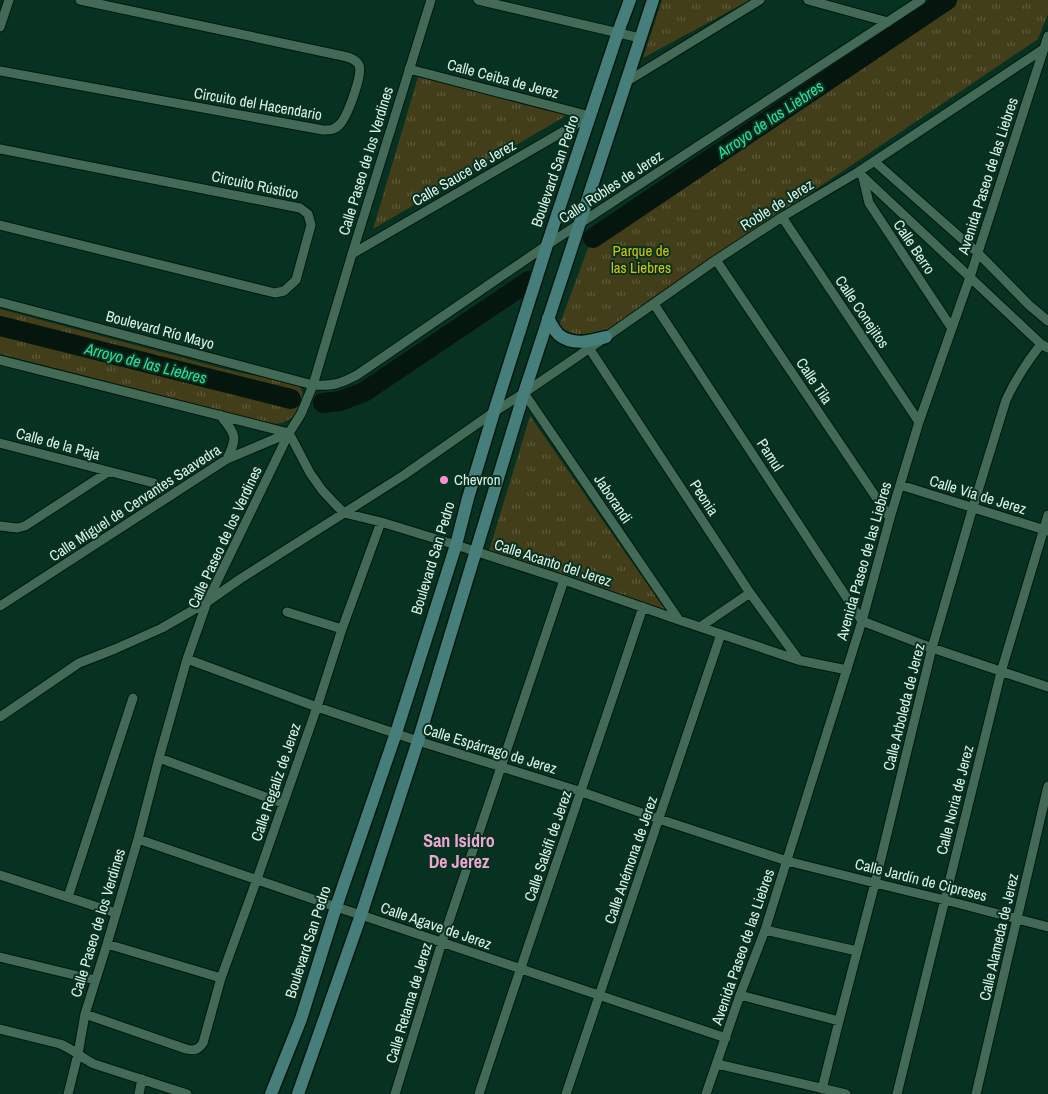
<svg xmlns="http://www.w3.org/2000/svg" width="1048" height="1094" font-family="'Archivo Narrow',sans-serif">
<defs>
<pattern id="grass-tufts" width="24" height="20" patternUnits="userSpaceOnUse" patternTransform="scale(1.25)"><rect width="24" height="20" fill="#423e19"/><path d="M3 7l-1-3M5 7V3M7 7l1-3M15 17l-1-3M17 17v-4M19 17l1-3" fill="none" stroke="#5d5a3a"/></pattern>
</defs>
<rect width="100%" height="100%" fill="#073121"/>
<!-- grass -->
<path fill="url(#grass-tufts)" d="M662 0H750L643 58Z
M955 0H1048V14L1038 39 605 332 585 339 570 335 559 326 588 248Z
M418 77 569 114 373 229Z
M0 309 232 371 299 385C309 399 297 418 282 423 278 424 273 424 269 423L0 354Z
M530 416 668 614 488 554Z"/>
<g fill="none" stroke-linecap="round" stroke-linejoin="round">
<!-- river -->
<path stroke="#05160e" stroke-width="20" d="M593 238 947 0
M0 326 291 399
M323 403 340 401 364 392 529 281"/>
<!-- street casing -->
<g stroke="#00180c" stroke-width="11">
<path id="street" d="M478 0 640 38
M808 0 888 22
M0 27 9 0
M409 69 590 116
M0 71 323 130C330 130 335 130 340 124 347 117 363 75 359 65 356 59 348 57 343 56L80 0
M626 82 760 0
M0 149 300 208 308 214 311 225 296 280 284 291 275 293 0 225
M874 161 978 253 1029 305 1048 321
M858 172 1041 344 1048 348
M863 178 869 203 951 327
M782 217 919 422
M352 254 590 116
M716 260 890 518
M0 302 313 385C333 386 340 384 357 375L547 245 921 0
M654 304 862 621 932 648 1048 687
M589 348 750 593 798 659
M0 360 289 433
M524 393 679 620
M220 415C236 435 238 436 227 459
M289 433 310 473 322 490 335 504 344 513 381 522 456 545 564 580 679 620 798 660 847 670
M0 443 154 483
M900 485 1048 531
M0 526 17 528 25 526 108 472
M0 606 227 459 289 433
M287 612 342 629
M700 627 750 593
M187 659 317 707 418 741 582 792 659 819 787 861 875 883 945 900 1048 927
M0 717 79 663 115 649 162 628 207 602 240 579 404 475 494 412 524 393 606 337 716 260 782 217 858 172 1048 46
M159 758 282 803
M138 839 336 907 361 915 726 1038
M0 875 116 913
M68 897 133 698
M765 930 857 951
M107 944 221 978
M0 957 95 980
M740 995 839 1021
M85 1014 186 1049C194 1051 198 1050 203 1043L221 978 257 879 317 707 342 629 381 522
M0 1029 60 1044C73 1049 82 1058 94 1064L187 1094
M717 1064 846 1094
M822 1089 839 1021 875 883 932 648 973 507 1006 400C1016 378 1027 362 1041 344
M68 1094 78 1054 85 1014 107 944 138 839 159 758 187 659 207 602 289 433 301 414 313 385 352 254 431 0
M139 1094 142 1079
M395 1094 442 942 564 580
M479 1094C532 931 589 770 643 607
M566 1094 721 634
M706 1094 740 995 765 930 862 621 890 518 919 422 970 277 1048 36
M897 1094 1001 672 1048 515
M976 1094 1048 786"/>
</g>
<!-- secondary casing -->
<g stroke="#00180c" stroke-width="15">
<path id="secondary" d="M548 318C551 324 555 331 559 335 573 346 591 341 606 337
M271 1094 301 1019 336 907 396 733 456 545 468 498 494 412 547 245 618 32 630 0
M298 1094 361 915 418 741 524 393 653 0"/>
</g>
<!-- street -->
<use href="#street" stroke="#426a57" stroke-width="9"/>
<!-- secondary -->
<use href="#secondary" stroke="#457e7a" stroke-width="12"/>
</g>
<!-- markers -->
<circle fill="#f690d0" stroke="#073121" stroke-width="2" cx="444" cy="480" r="5"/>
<g text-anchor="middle" stroke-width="4" stroke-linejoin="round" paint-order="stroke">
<!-- street labels -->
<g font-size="15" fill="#ddf2e7" stroke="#073121">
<text transform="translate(503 79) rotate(15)" y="5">Calle Ceiba de Jerez</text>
<text transform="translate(258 104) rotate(10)" y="5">Circuito del Hacendario</text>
<text transform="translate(366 161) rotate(-73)" y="5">Calle Paseo de los Verdines</text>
<text transform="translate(555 171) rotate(-71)" y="5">Boulevard San Pedro</text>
<text transform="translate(464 173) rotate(-30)" y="5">Calle Sauce de Jerez</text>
<text transform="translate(988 176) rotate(-72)" y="5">Avenida Paseo de las Liebres</text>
<text transform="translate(255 185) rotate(12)" y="5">Circuito Rústico</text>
<text transform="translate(611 187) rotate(-33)" y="5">Calle Robles de Jerez</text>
<text transform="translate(777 205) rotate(-32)" y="5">Roble de Jerez</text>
<text transform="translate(914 247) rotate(56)" y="5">Calle Berro</text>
<text transform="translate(862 312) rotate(56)" y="5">Calle Conejitos</text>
<text transform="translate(160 330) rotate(15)" y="5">Boulevard Río Mayo</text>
<text transform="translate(814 381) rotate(56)" y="5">Calle Tila</text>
<text transform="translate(58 444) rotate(15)" y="5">Calle de la Paja</text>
<text transform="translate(770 455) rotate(57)" y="5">Pamul</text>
<text transform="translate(978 495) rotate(17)" y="5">Calle Vía de Jerez</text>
<text transform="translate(704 498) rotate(57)" y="5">Peonia</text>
<text transform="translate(613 499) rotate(56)" y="5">Jaborandi</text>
<text transform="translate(135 503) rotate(-33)" y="5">Calle Miguel de Cervantes Saavedra</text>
<text transform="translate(225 537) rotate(-65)" y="5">Calle Paseo de los Verdines</text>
<text transform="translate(433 558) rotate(-73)" y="5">Boulevard San Pedro</text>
<text transform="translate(864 561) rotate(-74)" y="5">Avenida Paseo de las Liebres</text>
<text transform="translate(553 563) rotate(18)" y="5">Calle Acanto del Jerez</text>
<text transform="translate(904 707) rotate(-76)" y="5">Calle Arboleda de Jerez</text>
<text transform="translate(490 749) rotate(17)" y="5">Calle Espárrago de Jerez</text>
<text transform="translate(276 782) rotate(-71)" y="5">Calle Regaliz de Jerez</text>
<text transform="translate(955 800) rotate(-76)" y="5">Calle Noria de Jerez</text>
<text transform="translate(548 846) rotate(-71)" y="5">Calle Salsifi de Jerez</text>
<text transform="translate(631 860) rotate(-71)" y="5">Calle Anémona de Jerez</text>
<text transform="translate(921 880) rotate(14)" y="5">Calle Jardín de Cipreses</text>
<text transform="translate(98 923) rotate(-73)" y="5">Calle Paseo de los Verdines</text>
<text transform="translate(436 926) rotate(19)" y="5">Calle Agave de Jerez</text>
<text transform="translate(999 937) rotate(-77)" y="5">Calle Alameda de Jerez</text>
<text transform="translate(308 942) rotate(-72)" y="5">Boulevard San Pedro</text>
<text transform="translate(743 947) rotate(-71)" y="5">Avenida Paseo de las Liebres</text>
<text transform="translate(409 1003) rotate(-73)" y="5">Calle Retama de Jerez</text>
</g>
<!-- park labels -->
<g font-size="15" fill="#d7c501" stroke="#073121">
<text x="641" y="256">Parque de<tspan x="641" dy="17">las Liebres</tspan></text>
</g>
<!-- poi labels -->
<g font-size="15" fill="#ddf2e7" stroke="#073121" text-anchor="start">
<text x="454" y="485">Chevron</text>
</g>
<!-- water labels -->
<g font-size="16" font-style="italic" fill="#23e5a3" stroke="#073121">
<text transform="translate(770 119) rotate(-34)" y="6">Arroyo de las Liebres</text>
<text transform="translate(146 363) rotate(14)" y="6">Arroyo de las Liebres</text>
</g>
<!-- quarter labels -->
<g font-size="18" font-weight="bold" fill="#eea7d1" stroke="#073121">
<text x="459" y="847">San Isidro<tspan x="459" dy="21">De Jerez</tspan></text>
</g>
</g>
</svg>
